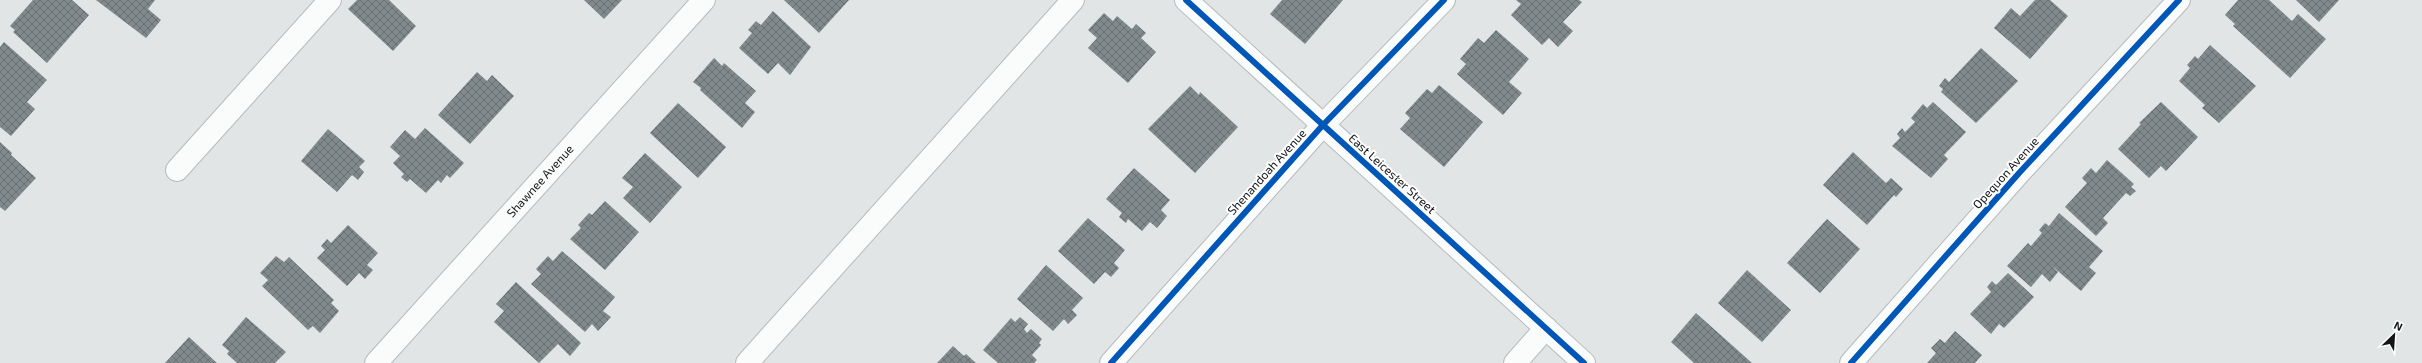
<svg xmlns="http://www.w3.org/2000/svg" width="2422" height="363" font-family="'Exo 2',sans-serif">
<defs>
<pattern id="building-cross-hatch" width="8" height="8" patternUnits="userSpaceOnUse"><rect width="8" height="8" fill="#808a8d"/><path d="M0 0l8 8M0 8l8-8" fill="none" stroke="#687072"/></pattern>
</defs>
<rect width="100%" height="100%" fill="#e1e5e6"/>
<!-- building -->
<path fill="url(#building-cross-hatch)" d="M33 0H72L89 15 47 63 13 32 15 30 10 26Z
M96 0H155L148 9 161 20 146 38Z
M357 0H389L416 26 393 51 348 9Z
M584 0H622L604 19Z
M784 0H849L819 33Z
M1282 0H1343L1305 44 1270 14Z
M1516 0H1579L1582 2 1563 22 1573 31 1558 47 1549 38 1542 45 1511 15 1521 4Z
M2035 0H2050L2068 16 2030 59 1994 28 2011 8 2020 16Z
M2238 0H2269L2292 21 2298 14 2326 39 2290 78 2233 26 2235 24 2225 15Z
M2296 0H2339L2319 22Z
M773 11 811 47 790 75 778 63 768 74 739 48 752 33 748 30 756 21 761 25Z
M1104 13 1113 21 1117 16 1132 29 1136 24 1146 33 1141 38 1156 52 1128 83 1088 48 1097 38 1088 30Z
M1496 30 1529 59 1509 82 1522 93 1503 115 1457 74 1466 64 1460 59 1478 38 1484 43Z
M4 42 47 80 27 102 35 109 11 136 0 127V47Z
M2210 45 2256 86 2219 123 2202 108 2205 105 2179 81 2190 68 2187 65 2195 56 2198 59Z
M1981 48 2018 81 1976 123 1941 92 1943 89 1939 86 1945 78 1949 82Z
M714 58 722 66 724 63 756 91 745 103 755 112 742 128 700 90 701 88 693 82Z
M477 72 487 81 492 75 514 96 470 144 438 115Z
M1439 85 1483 122 1444 167 1400 129 1410 118 1405 113 1427 89 1432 93Z
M1190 86 1199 95 1200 92 1238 127 1195 173 1148 129Z
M1933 102 1966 132 1944 155 1948 159 1931 178 1892 146 1900 138 1897 134 1902 128 1905 132 1915 122 1911 118 1923 104 1927 108Z
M2161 102 2198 137 2166 171 2161 166 2149 178 2118 149 2141 124 2139 123Z
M678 103 726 147 698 178 650 133Z
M425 128 464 163 450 178 447 175 441 183 438 180 426 193 410 179 407 182 401 177 404 174 393 163 400 156 390 147 405 130 415 139Z
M328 129 365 161 359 167 364 172 358 180 352 175 337 192 301 161Z
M0 142 12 153 11 155 36 178 5 211 0 207Z
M1853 152 1886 183 1891 178 1903 189 1896 197 1894 195 1867 225 1823 185Z
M645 153 682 187 650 223 623 198 633 187 622 178Z
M2107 160 2134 184 2131 187 2136 191 2130 196 2126 193 2103 218 2108 223 2096 236 2065 207 2087 183 2082 178 2091 168 2096 173Z
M1134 168 1170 200 1161 210 1167 216 1157 228 1150 222 1142 231 1128 219 1126 223 1119 217 1122 213 1106 199Z
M605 201 639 232 605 270 570 239 581 228 578 225 589 213 592 215Z
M2059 213 2103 251 2089 267 2096 273 2081 291 2052 266 2058 272 2050 282 2042 274 2031 287 2007 266 2028 243 2031 246 2042 233 2039 230 2045 223 2049 226Z
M1088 218 1125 250 1114 263 1119 268 1111 277 1105 272 1094 284 1058 251Z
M1827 219 1860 249 1820 293 1787 263Z
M348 225 378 253 367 265 373 270 365 279 359 273 347 286 317 258 325 250 321 246 327 239 331 243Z
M562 251 615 297 603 311 611 317 598 331 592 324 585 332 531 284 541 274 536 269 548 256 553 261Z
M276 256 284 262 289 257 334 300 331 303 339 311 320 333 313 326 308 330 262 286 268 280 260 273Z
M1046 265 1083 298 1072 310 1077 315 1068 324 1064 319 1053 331 1017 299Z
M1747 270 1791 310 1762 342 1718 303Z
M2008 273 2034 297 2004 328 1999 324 1991 334 1970 314 1991 292 1987 287 1992 281 1996 285Z
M516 282 581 343 570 356 558 344 539 363 494 322 504 311 496 304Z
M1696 313 1752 363H1694L1671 342Z
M246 317 286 352 275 363H237L227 354 229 351 222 345Z
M1020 317 1028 324 1024 329 1027 333 1031 329 1042 339 1039 343 1041 345 1032 355 1037 360 1034 363H998L983 350 1011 318 1015 322Z
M1955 331 1982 355 1975 363H1927L1936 353 1931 348 1940 339 1945 343Z
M189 337 217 363H165Z
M953 346 964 356 966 354 976 363H937Z"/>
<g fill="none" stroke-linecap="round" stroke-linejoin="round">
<!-- minor casing -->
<g stroke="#b7babb" stroke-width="24">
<g id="minor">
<path d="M1186 0 1584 363"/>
<path d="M177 170 330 0"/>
<path id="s1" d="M376 363 704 0"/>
<path d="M747 363 1073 0"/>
<path d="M1111 363 1322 126 1444 0"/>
<path d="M1515 363 1546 328"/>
<path d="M1851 363 2020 172 2179 0"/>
</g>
</g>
<!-- minor -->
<use href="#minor" stroke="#fafbfb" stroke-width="22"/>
<!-- cycleway casing -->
<g stroke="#fff" stroke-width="8">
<path id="cycleway" d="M1186 0 1584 363
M1111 363 1322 126 1444 0
M1851 363 2020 172 2179 0"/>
</g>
<!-- cycleway -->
<use href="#cycleway" stroke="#0057b8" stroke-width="6"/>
</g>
<g text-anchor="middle" stroke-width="4" stroke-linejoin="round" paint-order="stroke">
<!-- street labels -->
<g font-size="12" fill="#131516" stroke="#fff">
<text transform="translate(1267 172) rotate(-48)" y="4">Shenandoah Avenue</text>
<text transform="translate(2006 173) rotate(-48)" y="4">Opequon Avenue</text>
<text transform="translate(1392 174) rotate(42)" y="4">East Leicester Street</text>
<text dy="4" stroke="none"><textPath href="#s1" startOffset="245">Shawnee Avenue</textPath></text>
</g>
</g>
<!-- north arrow -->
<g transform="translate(2394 335) rotate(25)" stroke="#ffffff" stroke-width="3" paint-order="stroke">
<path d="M0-3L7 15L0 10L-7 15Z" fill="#131516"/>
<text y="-6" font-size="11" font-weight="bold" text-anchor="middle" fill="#131516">N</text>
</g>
</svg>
